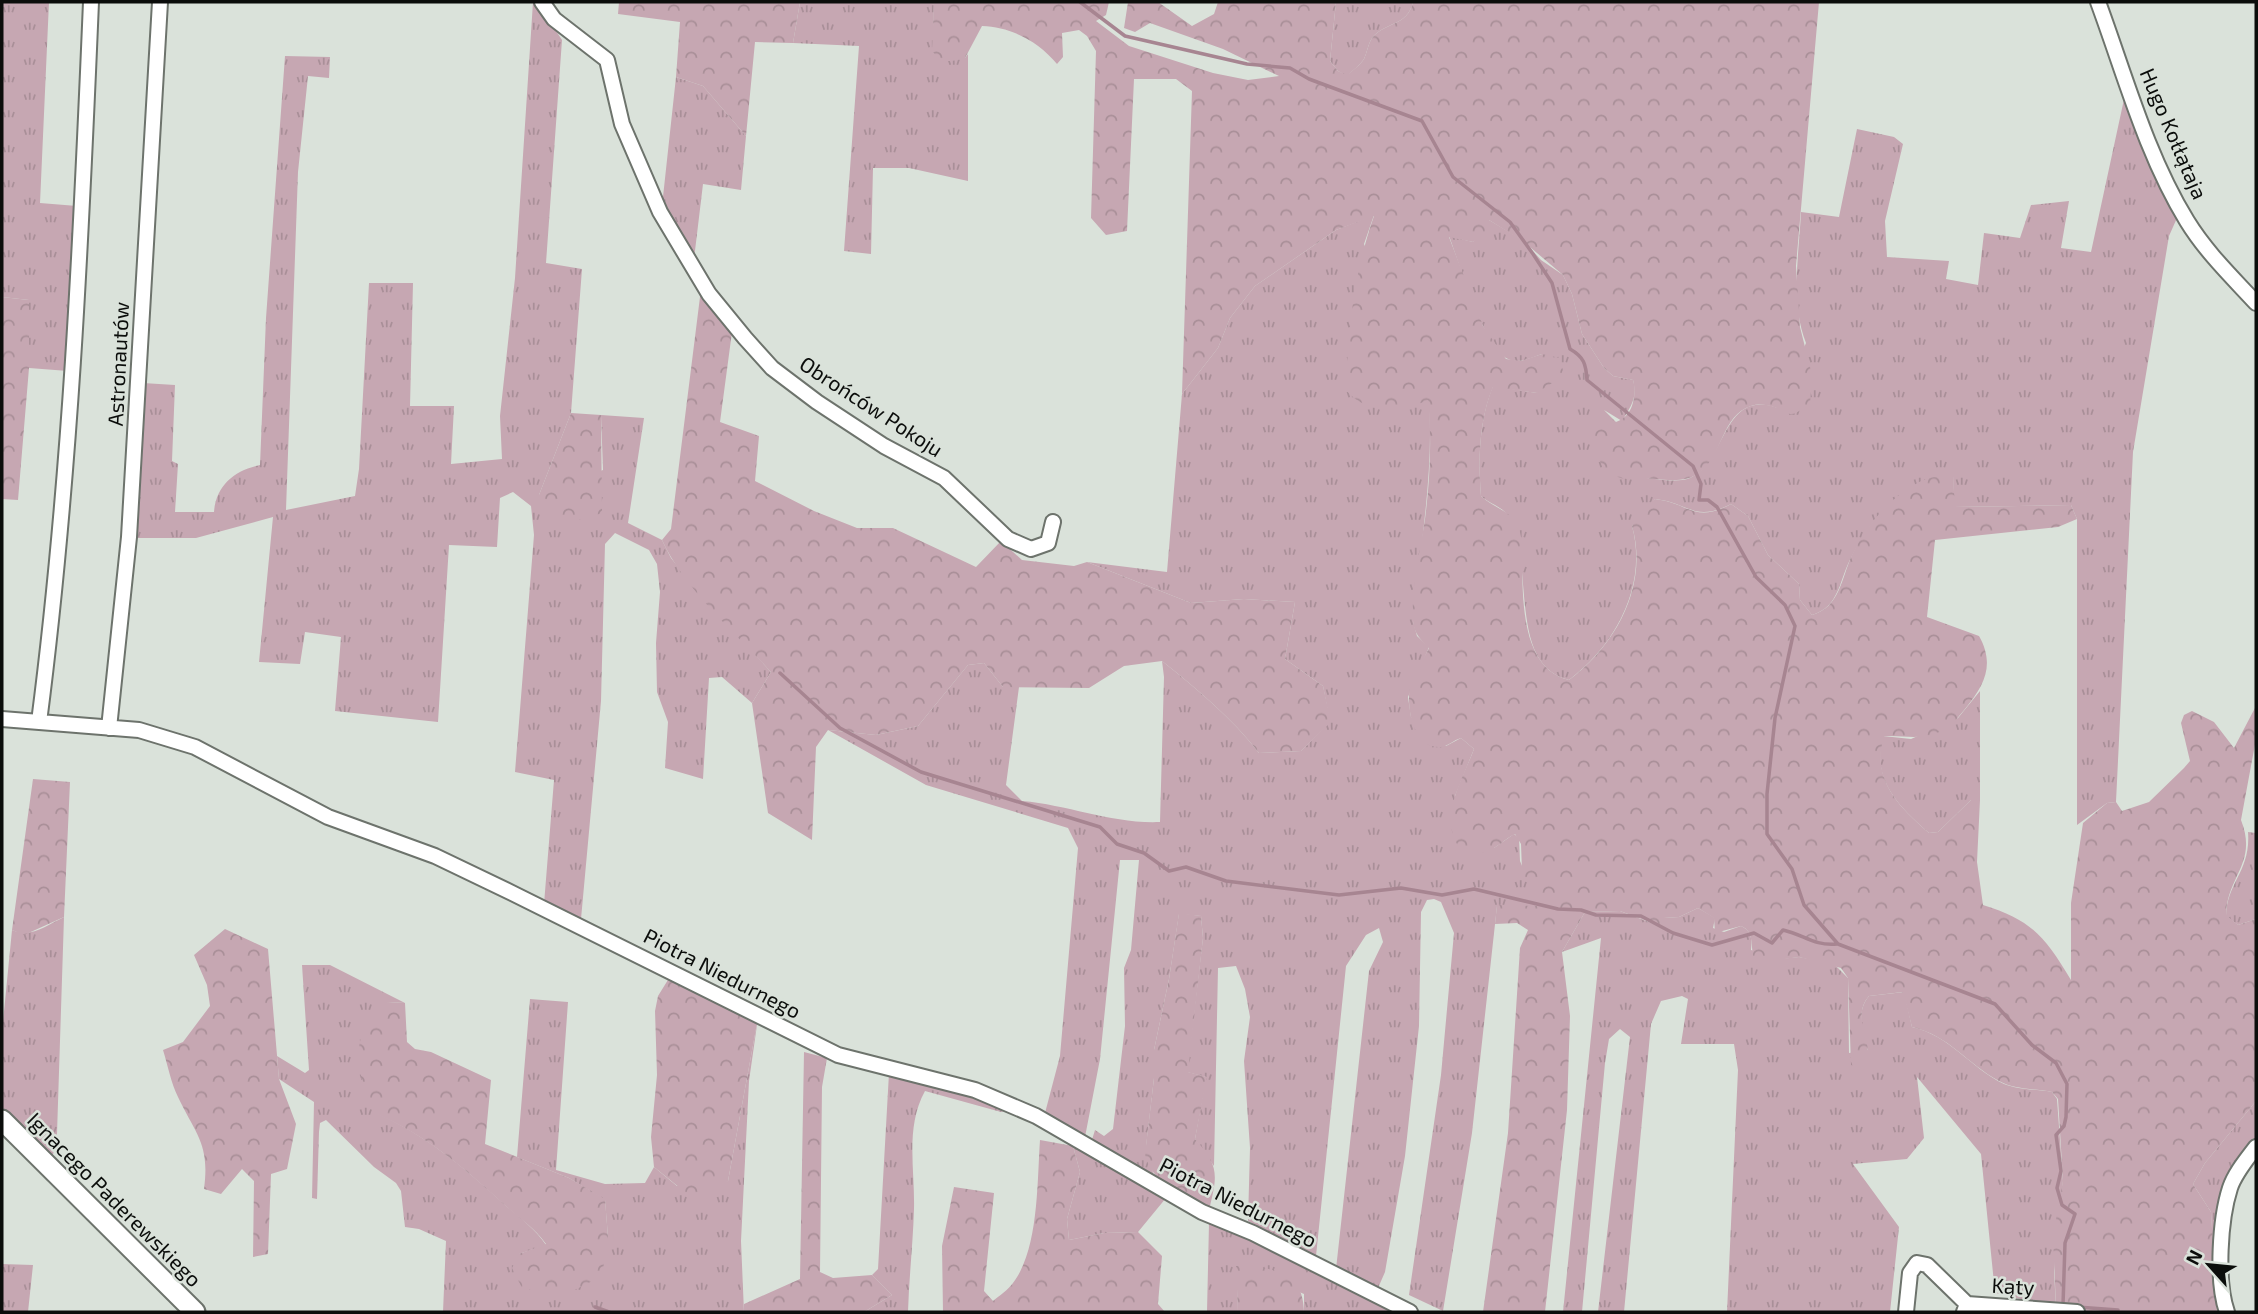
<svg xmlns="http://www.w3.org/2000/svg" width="2258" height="1314" font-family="'Exo 2',sans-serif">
<defs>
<pattern id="grass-tufts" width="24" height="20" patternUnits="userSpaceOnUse" patternTransform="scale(1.75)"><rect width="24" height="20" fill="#c6a7b2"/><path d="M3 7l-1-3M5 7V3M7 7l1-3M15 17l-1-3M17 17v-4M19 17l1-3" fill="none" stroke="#a98f98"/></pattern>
<pattern id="forest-crowns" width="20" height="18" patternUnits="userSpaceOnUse" patternTransform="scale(1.75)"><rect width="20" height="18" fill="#c6a7b2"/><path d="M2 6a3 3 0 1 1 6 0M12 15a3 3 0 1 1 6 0" fill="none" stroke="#a98f98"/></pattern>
</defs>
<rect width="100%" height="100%" fill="#dae2da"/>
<!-- grass -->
<path fill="url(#grass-tufts)" d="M2 2H49L40 203 77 206 68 371 29 368V300L2 297Z
M533 2H537L562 40 546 263 582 269 571 413 539 495 603 470 601 415 644 418 628 523 662 540 671 558 699 593 771 672 752 703 722 677 709 678 703 779 665 768 668 722 657 692 656 643 660 592 657 564 649 550 615 533 605 544 601 701 581 919 544 904 554 780 515 772 534 535 531 506 513 492 500 498 497 547 449 545 438 722 335 711 341 637 305 632 300 664 259 662 273 517 196 538H133L143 383 175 385 172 461 178 464 175 512H214C216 485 235 470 260 465L266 318 285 56 330 57 329 78 308 76 298 172 286 510 355 496 359 469 369 283H413L410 406H454L451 464 502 459 500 416 515 278Z
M800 2H934L933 52 965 58 968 54V181L909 168H873L871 254 844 251 859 46 793 43Z
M1336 2H1413C1407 27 1386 21 1372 38 1368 44 1367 53 1364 59 1360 65 1352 71 1347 76L1338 71 1330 61Z
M676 77 703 86 746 136 741 190 703 184 694 259 662 206Z
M2126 90 2146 147 2177 218 2169 236 2133 452 2116 802 2107 803 2077 825V519L2071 505 1954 507 1953 476C1905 481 1873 514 1852 556 1839 579 1840 607 1812 615L1800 600 1799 584 1768 555 1748 516 1731 504C1694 523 1690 503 1655 499L1632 526C1648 585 1616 645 1569 680 1505 665 1537 558 1507 515 1503 507 1488 503 1481 496 1478 460 1479 420 1493 386L1537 393 1542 354C1531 358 1517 365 1506 358 1483 345 1459 262 1449 236L1473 242 1489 220 1524 241 1541 260 1563 275 1572 294 1582 334 1604 368 1613 376 1633 380C1638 397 1631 406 1622 421L1604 410 1646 478C1659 479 1677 483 1690 478 1727 462 1722 388 1778 408L1806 343C1790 303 1799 254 1801 212L1839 217 1857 129 1894 137 1903 144 1885 221 1887 257 1949 261 1946 279 1978 285 1984 233 2020 238 2031 205 2069 201 2061 248 2091 252Z
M1374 215 1364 244 1429 400C1434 474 1420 547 1413 621L1417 636 1429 647 1408 697 1411 717 1446 746 1461 738 1474 749 1455 796 1494 848 1514 834 1519 838 1520 861 1539 907 1497 906 1472 1133 1443 1311 1409 1295 1441 1075 1454 933 1441 902 1434 899 1427 900 1421 912 1419 1026 1405 1156 1385 1272 1378 1288 1336 1269 1369 971 1383 942 1379 928 1366 935 1346 966 1316 1256 1248 1221 1250 1148 1244 1061 1250 1017 1245 989 1236 966 1218 968 1214 1166 1195 1139 1206 1077 1187 1072 1203 938 1201 916 1179 914 1169 979 1154 1050V1078L1146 1147 1154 1176 1091 1143 1095 1130 1104 1136 1113 1129 1125 1026 1124 968 1131 950 1139 860H1120L1100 1059 1085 1137 1045 1113 1060 1056 1078 848 1068 828 926 785 828 730 876 735 918 726 968 665 984 663 1003 687H1019L1006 785 1022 801C1069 805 1112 824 1160 822L1164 677 1162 661C1197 689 1232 718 1259 753L1301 751 1330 722 1323 686 1285 659 1295 602 1244 599 1191 603 1087 562 1167 572 1182 394 1218 348 1230 318 1255 286 1336 230Z
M1980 691V800H1971L1938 832 1929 833C1898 806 1871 779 1883 736L1911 739 1958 718Z
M2248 832 2256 833V919L2238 925 2226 916C2227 882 2251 871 2248 832Z
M1698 908 1715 918 1713 928 1724 932 1741 926C1752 931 1752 940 1751 950L1780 959 1799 957 1834 964 1848 978 1849 1053 1868 1050C1862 1032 1856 1011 1869 996L1904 992 1912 1027C1951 1036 1969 1067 2004 1084 2019 1090 2036 1089 2052 1092L2057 1099 2063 1181 2054 1271 2056 1307 2115 1312H2055V1307L1995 1293 1981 1154 1917 1077 1924 1138 1907 1159 1853 1164 1899 1227 1890 1312H1727L1738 1070 1734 1044H1681L1688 999 1682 996 1661 1001 1651 1024 1624 1312H1598L1630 1037 1620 1029 1609 1039 1605 1063 1582 1312H1563L1601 938 1562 952 1585 912 1620 911 1662 927 1663 918 1679 917Z
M64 917 57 1134 52 1160 2 1107V1032L12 930C32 938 45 926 64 917Z
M302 965H330L405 1003 388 1002 374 1112C426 1135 461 1165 503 1203 518 1217 534 1227 546 1245L519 1254 608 1237 605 1200 569 1178 517 1157 530 999 568 1002 556 1170 605 1184 645 1183 654 1167 677 1186 728 1181 758 1018 749 1081 741 1241 744 1312H443L446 1241 419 1229 405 1227 401 1191 396 1183 374 1167 326 1120 320 1123 319 1132 317 1199 312 1198 314 1102 279 1079 277 1056 305 1073 309 1070Z
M889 1073 976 1096 1009 1110 1001 1112 925 1091C905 1127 915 1170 914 1209 913 1243 909 1278 908 1312H864L892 1295 872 1275 878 1269Z
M2256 1101V1141L2224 1183 2215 1292 2211 1212 2193 1184 2205 1163Z
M1073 1146 1166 1198 1138 1232 1104 1233 1069 1240 1067 1219 1080 1172Z
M1209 1223 1223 1227 1399 1312H1304V1294L1237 1266 1238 1312H1207Z
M2 1264 33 1265 28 1312H2Z"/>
<!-- forest -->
<path fill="url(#forest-crowns)" d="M619 2H800L793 43 755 42 746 136 703 86 676 77 680 22 618 14Z
M934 2H1109L1106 15 1096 21 1129 46 1213 73 1248 80 1279 76 1223 49 1150 23 1135 32 1124 28 1128 2H1158L1192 26 1214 14 1218 2H1336L1330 61 1338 71 1347 75C1352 71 1360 65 1364 59 1367 53 1368 44 1372 38 1386 21 1407 27 1413 2H1819L1796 266 1800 327 1812 375 1810 405 1792 415C1779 409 1766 401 1751 406 1722 415 1722 456 1700 472 1687 483 1669 480 1654 479 1645 478 1636 480 1627 479 1594 475 1593 443 1594 417L1604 410 1616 422C1633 417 1637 395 1633 380L1613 376 1604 368 1582 334 1572 294 1563 275 1524 242 1489 220V229L1473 242 1449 237 1483 326 1506 359 1521 361 1542 354 1560 358 1564 375 1537 393 1493 387C1479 420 1478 460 1481 496 1491 506 1507 510 1515 521 1524 534 1521 549 1522 564 1523 602 1522 669 1569 680 1616 645 1649 585 1632 526L1642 509 1655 499C1690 503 1694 524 1731 504L1748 516 1768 555 1799 584 1800 600 1812 615C1840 607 1841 579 1852 555 1866 525 1894 492 1926 479 1934 476 1945 476 1953 476L1955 507 2071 505 2077 519 2058 527 1935 540 1927 617 1979 636C1995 664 1985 685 1965 709 1959 716 1951 727 1942 731 1918 741 1907 735 1884 736 1871 779 1898 806 1929 833L1938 832 1971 800H1980L1977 862 1983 905C2032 920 2045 937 2071 980V903L2083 823 2107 803 2116 802 2122 811 2149 802 2184 768 2190 761 2181 723 2184 715 2192 711 2214 722 2234 748 2256 706V739L2241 820C2258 863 2227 876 2226 915L2238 925 2256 919V1101L2205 1163 2193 1184 2211 1212 2217 1312H2115L2056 1307 2053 1236 2063 1181 2058 1099 2052 1092C2034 1088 2015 1090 1999 1081 1966 1063 1950 1036 1912 1027L1903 992 1869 996C1850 1018 1875 1042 1866 1065L1858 1068 1851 1065 1848 978 1841 968 1799 957 1772 961 1754 959C1750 946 1755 932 1741 926L1715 933 1714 918 1698 908 1679 917 1664 918 1663 927 1620 911 1585 912 1562 952 1570 1016 1567 1110 1545 1312H1483L1508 1133 1520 948 1528 930 1517 923 1495 924 1497 905 1538 906 1522 871 1521 844 1515 834C1505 839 1497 848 1486 852 1476 855 1463 855 1457 844 1440 814 1463 778 1474 749L1461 738C1454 740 1448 746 1441 747 1413 749 1406 707 1410 687 1414 673 1423 660 1429 648 1420 639 1414 633 1413 621 1411 587 1420 552 1425 519 1430 480 1432 439 1428 400 1402 412 1366 415 1346 390 1348 329 1354 273 1374 216L1336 230 1255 286 1230 318 1218 348 1182 394 1192 91 1176 79H1134L1127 231 1106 235 1091 218 1096 51 1087 36 1079 30 1062 33 1063 57 1057 64C1039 42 1012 27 982 26L965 58C950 62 943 64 932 51Z
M701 289 732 332 720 422 759 436 755 481 814 511 857 528H893L976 567 1001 541 1022 560 1074 566 1087 562 1191 603 1244 599 1295 602 1285 659 1323 686 1331 722 1301 751 1259 753C1232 718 1197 689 1162 661L1124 666 1089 688 1003 687 984 663 968 665 918 726 876 735 828 730 816 747 812 840 768 813 752 703 771 672C734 631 685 590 662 540L671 529Z
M2 297 29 300V368L18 500 2 499Z
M571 413 601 415 602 513C574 524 553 527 539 495Z
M33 779 70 782 64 917 24 935 12 930Z
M1179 913 1201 916 1203 938 1188 1072 1207 1077 1195 1139C1218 1164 1218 1174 1210 1206 1185 1201 1150 1181 1145 1154L1154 1078V1050L1169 979Z
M225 929 268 949 279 1079 296 1124 287 1169 271 1174 268 1254 253 1257 254 1181 242 1169 221 1194 204 1189C210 1144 196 1135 178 1097 171 1083 168 1066 163 1050L183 1042 210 1006 207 985 194 955Z
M671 975 758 1018 728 1181 696 1201 654 1167 651 1137 657 1075 655 1011 658 996Z
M388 1002 405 1003 407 1042 415 1049 431 1052 491 1080 485 1144 569 1178 605 1199 608 1237 602 1276 561 1297 522 1288 512 1268 519 1254 546 1244C535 1228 521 1220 507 1207 464 1168 427 1135 374 1113 355 1069 347 1034 388 1002Z
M804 1052 827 1058 822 1087 820 1272 833 1278 872 1275 892 1295 864 1312H744V1304L800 1279Z
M1040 1140 1073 1146 1080 1172 1067 1219 1069 1240 1104 1233 1138 1232 1162 1256 1158 1304 1165 1312H943L942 1246 954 1187 994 1193 984 1291 993 1301C999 1296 1008 1290 1013 1283 1039 1249 1037 1182 1040 1140Z
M1254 1265C1285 1273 1303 1277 1304 1312H1238L1236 1266Z"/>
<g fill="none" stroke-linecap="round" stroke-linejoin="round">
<!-- stream -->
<path stroke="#a78591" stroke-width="3.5" d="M1080 2 1125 36 1247 64 1290 68 1309 79 1422 121 1453 177 1510 222 1533 254 1552 283 1570 349C1584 357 1586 364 1587 380L1693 466 1701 484 1699 500H1708L1717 507 1756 577 1785 605 1795 626 1775 718 1767 794V834L1792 869 1804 905 1838 944 1995 1004 2032 1045 2056 1063 2067 1084 2066 1117 2064 1126 2056 1135 2061 1171 2057 1188 2062 1205 2075 1214 2065 1243 2063 1305H2066
M780 673 840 728 921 772 1100 827 1117 844 1144 853 1169 871 1186 867 1226 881 1339 895 1401 888 1442 895 1474 889 1558 909 1581 910 1596 915 1641 916 1673 933 1712 945 1754 933 1772 943 1783 930C1805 935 1813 946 1837 944
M595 1307 609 1312
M2077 1307 2118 1310"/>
<!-- street casing -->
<g stroke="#6d736c" stroke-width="18">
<path id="street" d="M542 2 554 19 607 60 622 124 660 212 709 294 745 338 772 368 817 402 884 446 944 478 1008 539 1031 549 1048 543 1053 522
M2098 2C2125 75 2146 154 2187 221 2206 252 2232 277 2256 303
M2 719 139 730 195 747 328 817 435 856 512 893 838 1055 975 1090 1036 1116 1202 1212 1253 1233 1410 1312
M39 722C70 483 81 242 91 2
M109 728 129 537 160 2
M1906 1312 1910 1273 1917 1263 1927 1265 1967 1304
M1964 1312 1967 1304 2077 1312
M2227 1312C2216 1281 2220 1219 2230 1188 2235 1173 2247 1159 2256 1147"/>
</g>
<!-- secondary casing -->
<g stroke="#6d736c" stroke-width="23">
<path id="secondary" d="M2 1120 195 1312"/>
</g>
<!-- street -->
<use href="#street" stroke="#fff" stroke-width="14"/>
<!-- secondary -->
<use href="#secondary" stroke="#fff" stroke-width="19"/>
</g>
<g text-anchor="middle" stroke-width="5" stroke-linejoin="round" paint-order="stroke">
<!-- street labels -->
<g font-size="21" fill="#0b0d0b" stroke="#dae2da">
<text transform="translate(2173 134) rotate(67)" y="7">Hugo Kołłątaja</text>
<text transform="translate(119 364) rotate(-87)" y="7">Astronautów</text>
<text transform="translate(871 407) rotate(33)" y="7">Obrońców Pokoju</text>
<text transform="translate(722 974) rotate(27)" y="7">Piotra Niedurnego</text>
<text transform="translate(114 1200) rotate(45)" y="7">Ignacego Paderewskiego</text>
<text transform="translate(1238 1203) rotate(27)" y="7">Piotra Niedurnego</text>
<text transform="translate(2013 1287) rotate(3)" y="7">Kąty</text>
</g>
</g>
<!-- border -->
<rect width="2258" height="1314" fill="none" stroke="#0b0d0b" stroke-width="7"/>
<!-- north arrow -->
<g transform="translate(2209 1265) rotate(297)" stroke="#dae2da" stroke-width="5" paint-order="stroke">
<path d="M0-5L12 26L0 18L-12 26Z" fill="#0b0d0b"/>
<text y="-10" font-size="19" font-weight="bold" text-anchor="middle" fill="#0b0d0b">N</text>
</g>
</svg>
